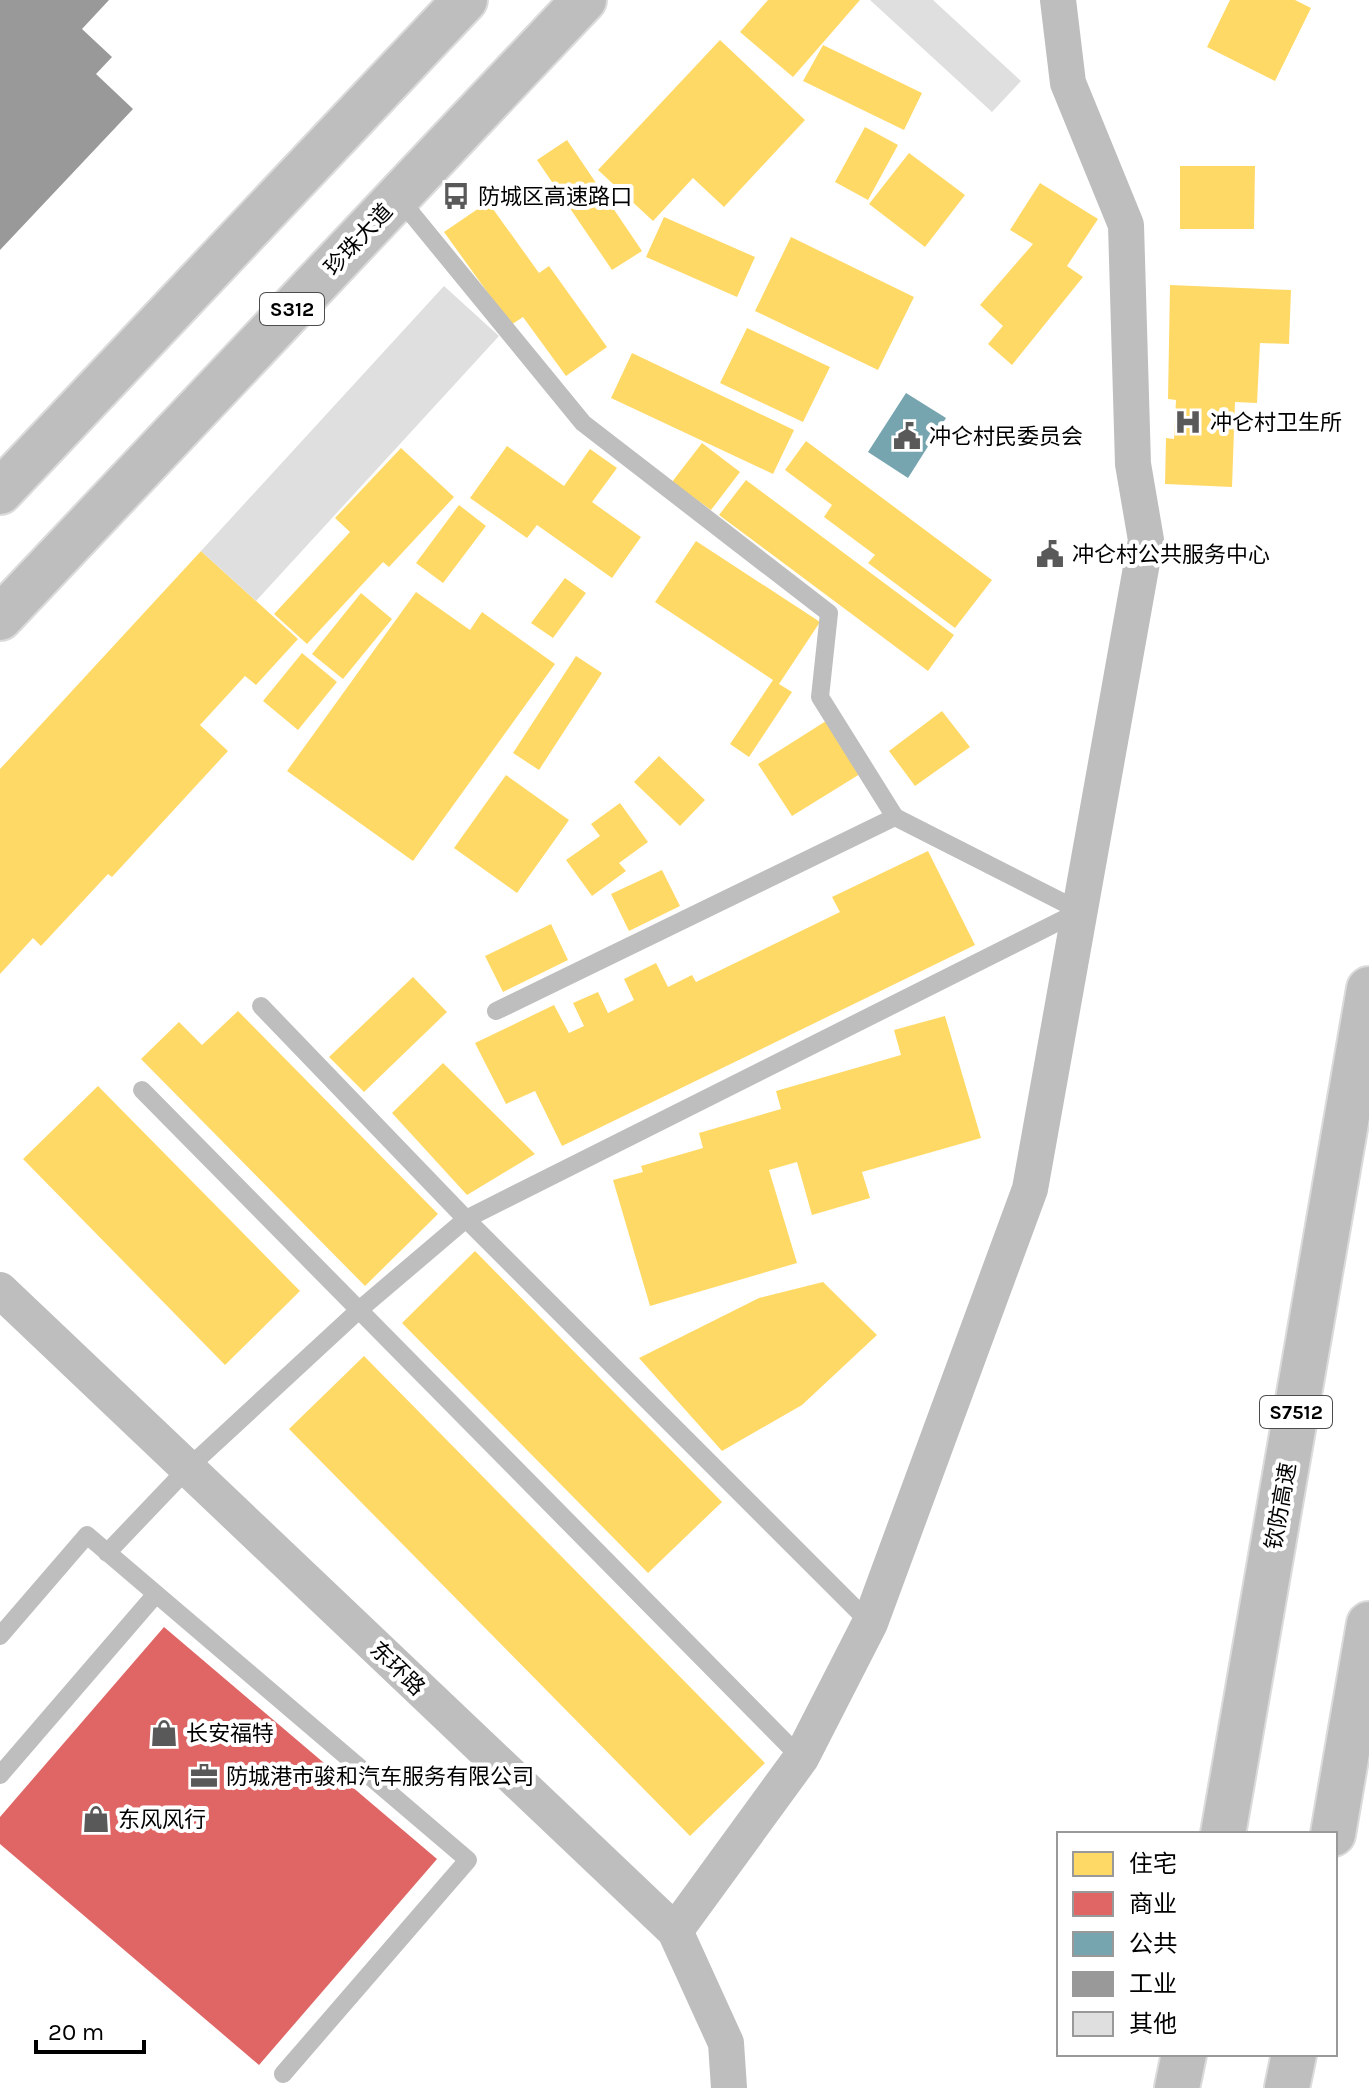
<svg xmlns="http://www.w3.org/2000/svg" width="1369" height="2088" font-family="Karla,'Noto Sans SC',sans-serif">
<rect width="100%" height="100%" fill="#fff"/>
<!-- homes -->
<path fill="#ffd966" d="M768 0H860L793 77 740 32Z
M1230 0H1295L1311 8 1275 81 1207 47Z
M720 40 805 120 724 207 693 178 653 221 598 170Z
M823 45 922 93 904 130 803 81Z
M865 127 898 145 868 200 835 182Z
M567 140 642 251 612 270 537 160Z
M909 153 965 195 925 247 869 204Z
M1180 166H1255L1254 229H1180Z
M1040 183 1098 219 1067 266 1083 277 1012 365 988 344 1003 326 980 305 1033 244 1010 230Z
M488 202 539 273 549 266 607 347 566 376 523 317 511 325 444 232Z
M664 217 755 257 737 297 646 257Z
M791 237 914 297 878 370 755 311Z
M1170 285 1291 290 1289 344 1260 343 1257 403 1235 402 1232 487 1165 484 1166 438 1174 439 1176 400 1168 399Z
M747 328 830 367 803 422 720 383Z
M632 353 794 430 773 474 611 398Z
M806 441 992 580 955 628 868 563 875 555 824 517 832 505 785 470Z
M702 443 740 472 711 510 672 482Z
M507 446 564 486 590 449 617 468 592 502 641 537 612 578 537 525 527 538 470 498Z
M401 448 454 497 389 567 383 562 307 644 274 614 350 532 335 518Z
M746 480 954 635 928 671 719 515Z
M459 505 486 526 443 583 416 563Z
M696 541 820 622 779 684 792 692 749 757 730 744 773 680 655 602Z
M201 551 298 639 256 685 245 676 200 725 228 751 112 877 108 874 41 946 33 938 0 974V769Z
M565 578 586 593 553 638 531 623Z
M416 592 470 630 482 612 555 664 413 861 287 771Z
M361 593 392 619 343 679 312 654Z
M302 653 337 682 298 730 263 701Z
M576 656 602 673 539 770 513 753Z
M942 711 970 747 915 786 889 751Z
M826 721 860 774 792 816 758 764Z
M659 756 705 800 680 826 634 782Z
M506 775 569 820 517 893 454 848Z
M620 803 648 842 619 863 626 871 592 896 566 860 600 836 591 824Z
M928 851 975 945 562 1146 535 1091 506 1104 475 1043 554 1005 569 1033 584 1026 573 1003 598 992 608 1013 634 1000 624 979 656 963 668 987 692 975 696 982 840 912 832 897Z
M662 870 680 906 629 931 611 894Z
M551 924 568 960 503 992 485 956Z
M413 977 447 1012 364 1092 329 1057Z
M238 1011 438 1214 365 1286 141 1059 179 1022 202 1045Z
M945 1016 981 1138 862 1172 870 1198 812 1215 797 1162 769 1170 797 1263 650 1306 613 1180 643 1172 641 1166 703 1148 699 1133 781 1109 776 1091 901 1055 894 1030Z
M443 1063 535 1154 467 1195 392 1113Z
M98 1086 300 1291 225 1365 23 1159Z
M475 1251 722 1502 648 1573 402 1323Z
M823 1282 877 1335 802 1405 722 1451 639 1358 759 1298Z
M364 1356 765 1763 690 1836 289 1429Z"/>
<!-- shops -->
<path fill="#e06666" d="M164 1627 437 1859 259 2065 0 1844V1817Z"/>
<!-- public -->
<path fill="#76a5af" d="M906 393 946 418 908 478 868 452Z"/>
<!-- industry -->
<path fill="#999" d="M0 0H109L82 29 112 57 96 74 133 109 0 250Z"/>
<!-- building -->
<path fill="#dfdfdf" d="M870 0H933L1021 81 992 112Z
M444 286 499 336 256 601 201 551Z"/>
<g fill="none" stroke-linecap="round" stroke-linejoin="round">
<!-- primary casing -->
<g stroke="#dbdbdb" stroke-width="48">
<path id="primary" d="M0 492 465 0
M0 618 584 0"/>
</g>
<!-- highway casing -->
<g stroke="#dbdbdb" stroke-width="48">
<path id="highway" d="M1223 1834 1369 989
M1333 1834 1369 1624
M1177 2088 1184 2054
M1287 2088 1294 2054"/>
</g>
<!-- lane -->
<path stroke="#bebebe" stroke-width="18" d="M398 197 583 423 829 613 820 697 895 817 1080 911
M261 1006 466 1219 870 1623
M496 1011 895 817
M142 1090 801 1758
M107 1553 188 1468 359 1310 466 1219 1080 911
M0 1636 87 1535 468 1860 283 2074
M0 1775 156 1594"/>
<!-- street -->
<path stroke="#bebebe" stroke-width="36" d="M0 1290 675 1931 726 2043 729 2088
M675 1931 801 1758 870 1623 1030 1189 1146 540 1133 464 1126 225 1068 83 1058 0"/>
<!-- primary -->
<use href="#primary" stroke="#bebebe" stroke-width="44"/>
<!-- highway -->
<use href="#highway" stroke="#bebebe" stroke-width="44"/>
</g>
<!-- icons -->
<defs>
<g id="bus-bare" transform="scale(2.16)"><path d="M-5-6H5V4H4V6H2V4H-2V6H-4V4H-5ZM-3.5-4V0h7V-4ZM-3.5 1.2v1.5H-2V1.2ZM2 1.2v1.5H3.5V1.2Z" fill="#595959" stroke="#fff" stroke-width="2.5" paint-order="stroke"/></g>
<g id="hospital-bare" transform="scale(2.16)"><path d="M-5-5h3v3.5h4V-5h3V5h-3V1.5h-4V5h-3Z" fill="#595959" stroke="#fff" stroke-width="2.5" paint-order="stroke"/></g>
<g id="civic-bare" transform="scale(2.16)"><path d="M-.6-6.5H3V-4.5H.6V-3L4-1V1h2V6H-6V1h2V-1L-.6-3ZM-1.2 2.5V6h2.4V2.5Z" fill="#595959" stroke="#fff" stroke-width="2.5" paint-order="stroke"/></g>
<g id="shop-bare" transform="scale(2.16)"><path d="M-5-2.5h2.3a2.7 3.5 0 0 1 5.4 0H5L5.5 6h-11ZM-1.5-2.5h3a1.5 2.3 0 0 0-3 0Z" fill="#595959" stroke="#fff" stroke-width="2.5" paint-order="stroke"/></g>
<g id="office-bare" transform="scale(2.16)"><path d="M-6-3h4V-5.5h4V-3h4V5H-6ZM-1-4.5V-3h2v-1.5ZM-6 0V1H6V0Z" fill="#595959" stroke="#fff" stroke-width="2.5" paint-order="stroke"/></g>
</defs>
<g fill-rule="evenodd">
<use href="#bus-bare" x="456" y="196"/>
<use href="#hospital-bare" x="1188" y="422"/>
<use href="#civic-bare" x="907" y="436"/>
<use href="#civic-bare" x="1050" y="554"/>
<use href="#shop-bare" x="164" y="1733"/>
<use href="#office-bare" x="204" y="1776"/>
<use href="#shop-bare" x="96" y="1819"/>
</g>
<g text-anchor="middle" stroke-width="8" stroke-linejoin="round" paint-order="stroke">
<!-- shield labels -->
<g fill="#fff" stroke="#4c4c4c" stroke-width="2">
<rect x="260" y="293" width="64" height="32" rx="6"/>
<rect x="1260" y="1396" width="72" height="32" rx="6"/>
</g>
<g font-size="20" font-weight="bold" fill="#000">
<text x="292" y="316">S312</text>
<text x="1296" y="1419">S7512</text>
</g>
<!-- poi labels -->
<g font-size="22" fill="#000" stroke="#fff" text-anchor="start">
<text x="478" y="204">防城区高速路口</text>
<text x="1210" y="430">冲仑村卫生所</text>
<text x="929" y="444">冲仑村民委员会</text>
<text x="1072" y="562">冲仑村公共服务中心</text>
<text x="186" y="1741">长安福特</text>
<text x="226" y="1784">防城港市骏和汽车服务有限公司</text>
<text x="118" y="1827">东风风行</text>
</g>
<!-- street labels -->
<g font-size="22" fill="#000" stroke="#fff">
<text transform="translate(358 239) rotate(-47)" y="8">珍珠大道</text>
<text transform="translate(1280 1506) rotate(-80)" y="8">钦防高速</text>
<text transform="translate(398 1668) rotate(44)" y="8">东环路</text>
</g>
</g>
<!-- legend -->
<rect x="1057" y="1832" width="280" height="224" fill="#ffffff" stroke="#999999" stroke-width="2"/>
<rect x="1073" y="1852" width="40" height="24" fill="#ffd966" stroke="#999999" stroke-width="2"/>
<text x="1129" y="1872" font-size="24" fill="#000000">住宅</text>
<rect x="1073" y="1892" width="40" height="24" fill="#e06666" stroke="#999999" stroke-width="2"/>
<text x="1129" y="1912" font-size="24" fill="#000000">商业</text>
<rect x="1073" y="1932" width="40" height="24" fill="#76a5af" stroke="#999999" stroke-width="2"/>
<text x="1129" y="1952" font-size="24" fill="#000000">公共</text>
<rect x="1073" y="1972" width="40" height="24" fill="#999999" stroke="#999999" stroke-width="2"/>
<text x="1129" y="1992" font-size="24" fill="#000000">工业</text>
<rect x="1073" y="2012" width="40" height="24" fill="#dfdfdf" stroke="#999999" stroke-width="2"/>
<text x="1129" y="2032" font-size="24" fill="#000000">其他</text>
<!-- scale -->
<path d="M36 2040v12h108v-12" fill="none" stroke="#000000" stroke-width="4"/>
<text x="48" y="2040" font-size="24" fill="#000000" stroke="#ffffff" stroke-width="6" paint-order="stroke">20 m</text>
</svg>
